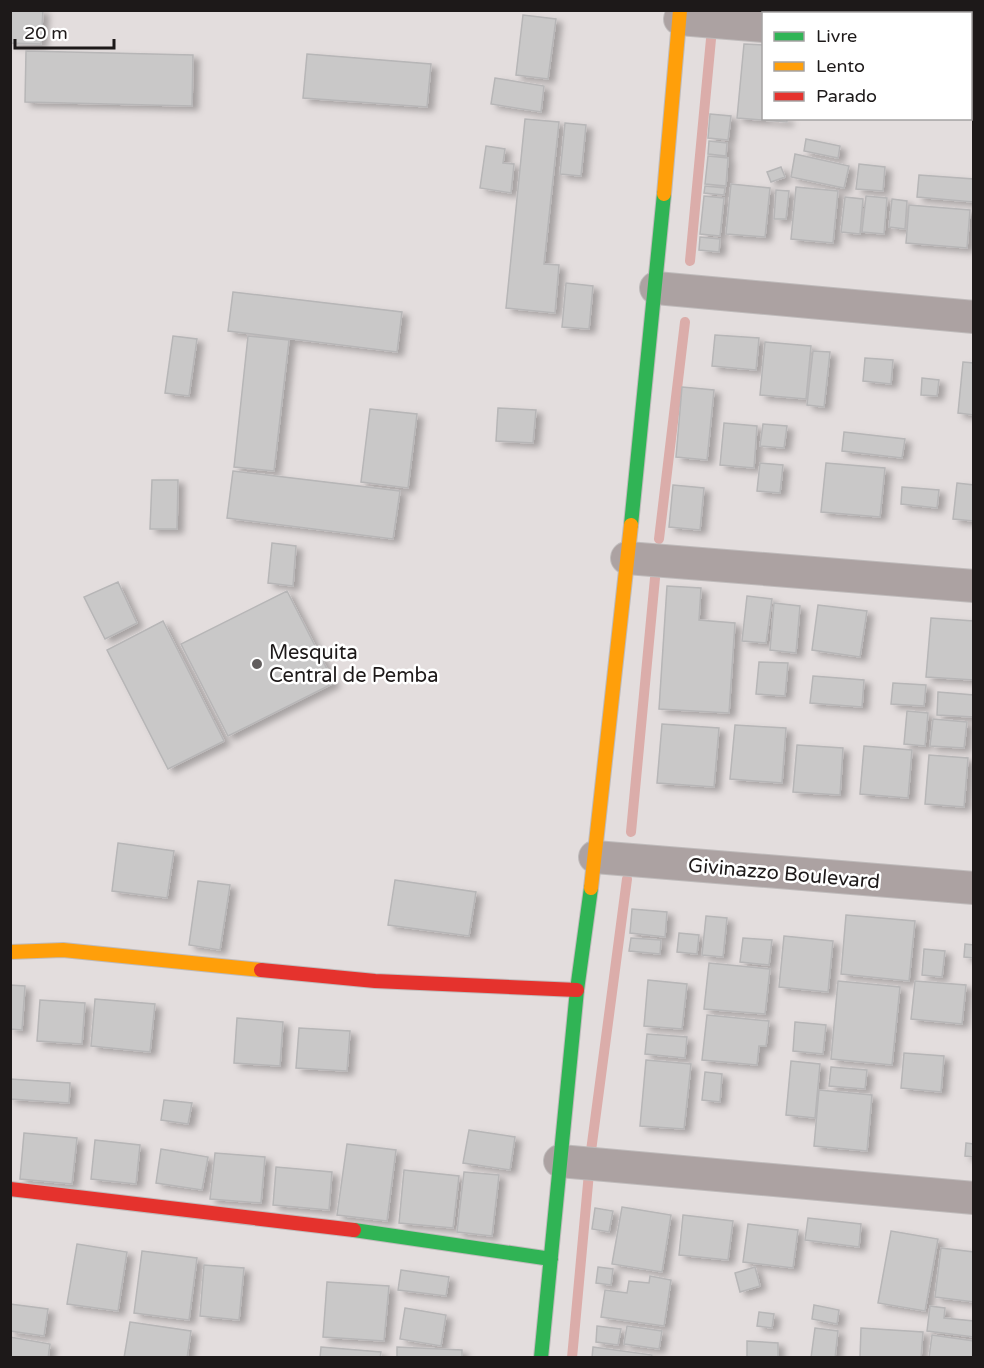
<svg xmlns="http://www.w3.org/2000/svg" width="984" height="1368" font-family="'Varela Round',sans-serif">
<defs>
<filter id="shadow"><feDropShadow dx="6" dy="4" stdDeviation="3" flood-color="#0004"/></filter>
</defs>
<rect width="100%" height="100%" fill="#e3dddd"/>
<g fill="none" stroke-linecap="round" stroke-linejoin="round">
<!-- stream -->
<path stroke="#dbadaa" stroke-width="10" d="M690 261 711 39
M659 539 685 322
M631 832 655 578
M572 1358 591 1151 627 879"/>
</g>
<!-- building -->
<path fill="#c9c8c8" stroke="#b7b6b7" stroke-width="1.5" filter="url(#shadow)" d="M10 10H43L41 44 10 43Z
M523 15 556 19 548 79 516 75Z
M744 44 764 45V118H787V122L737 118Z
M26 51 193 55 192 106 25 102Z
M307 54 431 64 427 107 303 98Z
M495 78 544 86 541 112 491 104Z
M710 114 731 116 728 140 708 138Z
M525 119 559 122 544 264 559 265 555 313 506 308Z
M565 123 586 125 581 176 560 174Z
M806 139 840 146 838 158 804 151Z
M709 141 727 143 726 156 708 154Z
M486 146 505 149 503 163 514 164 511 193 480 188Z
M795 154 849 166 844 188 791 177Z
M708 156 728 158 726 186 705 184Z
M859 164 885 167 883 191 856 189Z
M781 167 785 177 771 182 767 172Z
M919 175 974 179 973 202 917 197Z
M731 184 770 188 765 237 726 234Z
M705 186 725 188 724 195 704 193Z
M796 187 838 191 833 243 791 239Z
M776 190 789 191 786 219H774Z
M704 196 724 198 720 236 700 234Z
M866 196 887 198 884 234 862 232Z
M845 197 863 199 860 234 841 232Z
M892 199 907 201 905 229 889 227Z
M909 205 970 210 967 248 906 243Z
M700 237 720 239 719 252 699 250Z
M566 283 593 286 589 329 562 327Z
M233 292 402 312 397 352 228 331Z
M715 335 759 338 756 370 712 366Z
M173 336 197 339 189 396 165 393Z
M248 336 289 340 274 471 234 467Z
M765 342 811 346 806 399 760 395Z
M813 351 830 352 824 407 807 405Z
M865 358 893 360 891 384 863 381Z
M963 362 974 363V415L958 413Z
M922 378 939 380 937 396 921 395Z
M682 387 714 390 707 460 676 457Z
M498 408 536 410 533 443 496 441Z
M370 409 417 414 408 488 361 482Z
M724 423 757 426 754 468 720 465Z
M763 424 787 426 784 448 760 446Z
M844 432 905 439 902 458 842 451Z
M760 463 783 465 780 493 757 491Z
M826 463 885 468 880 517 821 512Z
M233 471 400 491 393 539 227 518Z
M152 480H178L177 529H150Z
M957 483 974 485V521L953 519Z
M673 485 704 488 700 530 669 527Z
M902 487 939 490 937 508 901 504Z
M272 543 296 546 293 586 268 583Z
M118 582 137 623 105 639 84 597Z
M667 586 701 588 699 620 735 623 729 713 659 709Z
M287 591 334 683 228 736 181 644Z
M747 596 772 599 766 643 742 641Z
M774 603 800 606 796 653 770 650Z
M818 605 867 611 860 657 812 650Z
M931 618 974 621V680L926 677Z
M163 621 224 741 168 769 107 650Z
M759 662 788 663 785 696 756 694Z
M813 676 864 680 862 707 810 703Z
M893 683 926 685 924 706 891 704Z
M938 692 974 695V717L937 715Z
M907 711 928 713 925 746 904 744Z
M933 719 967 722 964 748 930 746Z
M662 724 719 728 714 787 657 783Z
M735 725 786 728 782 783 730 779Z
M797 745 843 748 840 795 793 792Z
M864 746 912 750 908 798 860 794Z
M929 755 968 758 964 807 925 804Z
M118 843 174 851 167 898 112 891Z
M395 880 476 892 469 936 388 925Z
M198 881 230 885 220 950 189 945Z
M632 909 667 912 665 937 630 933Z
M846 915 915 921 909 981 841 974Z
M706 916 727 918 723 957 702 955Z
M679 933 699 935 697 954 677 952Z
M784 936 833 941 828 992 779 987Z
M631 938 661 940 660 954 629 951Z
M743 938 772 940 769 965 740 962Z
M965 944 974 945V958L964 957Z
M924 949 945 951 942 977 922 975Z
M709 963 770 969 765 1014 704 1009Z
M648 980 687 984 682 1029 644 1026Z
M838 981 900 987 892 1065 831 1059Z
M915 981 966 985 962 1024 911 1019Z
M10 985 25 986 22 1030 10 1029Z
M95 999 155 1004 150 1052 91 1046Z
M40 1000 85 1003 82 1044 37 1041Z
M707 1015 769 1021 766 1046H759L757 1065 702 1060Z
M237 1018 283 1022 280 1066 234 1063Z
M795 1022 826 1025 823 1054 793 1051Z
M299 1028 350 1031 347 1071 296 1068Z
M647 1034 687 1037 685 1058 645 1054Z
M904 1053 944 1056 941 1092 901 1088Z
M646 1060 691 1064 684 1129 640 1126Z
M791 1061 820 1064 815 1118 786 1115Z
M831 1067 867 1070 865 1089 829 1086Z
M705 1072 722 1074 720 1102 702 1100Z
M10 1079 70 1083 69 1103 10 1099Z
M819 1090 872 1095 867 1151 814 1146Z
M164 1100 192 1103 188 1124 161 1120Z
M469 1130 515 1137 510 1170 463 1163Z
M24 1133 77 1138 72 1184 20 1179Z
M95 1140 140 1145 136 1184 91 1179Z
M966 1143 974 1144V1157L965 1156Z
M347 1144 396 1150 387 1221 337 1215Z
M161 1149 208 1157 202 1190 156 1183Z
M215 1153 265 1157 261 1203 210 1199Z
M276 1167 332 1172 329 1210 273 1205Z
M404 1170 459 1176 453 1228 399 1223Z
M464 1172 499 1175 492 1236 457 1232Z
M622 1207 671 1215 662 1272 612 1264Z
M595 1208 613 1211 609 1232 592 1229Z
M683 1215 733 1221 728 1260 679 1255Z
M808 1218 861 1224 859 1247 805 1240Z
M748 1224 798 1230 793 1268 743 1262Z
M891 1231 938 1239 925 1311 878 1303Z
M77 1244 127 1252 118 1311 67 1304Z
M941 1248 974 1252V1302L935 1297Z
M142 1251 197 1258 189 1320 134 1313Z
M204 1265 244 1268 239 1320 200 1316Z
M598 1267 613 1269 611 1285 596 1283Z
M755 1267 760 1286 740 1292 735 1273Z
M401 1270 449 1277 446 1296 398 1290Z
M650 1276 671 1280 664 1326 601 1317 605 1290 627 1293 629 1281 649 1283Z
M327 1282 389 1286 384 1341 323 1337Z
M10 1304 48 1309 44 1336 10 1331Z
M814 1305 839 1310 837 1324 812 1319Z
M930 1306 945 1308 944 1318 974 1321V1337L927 1331Z
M405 1308 446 1315 441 1346 400 1339Z
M759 1312 774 1314 772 1328 757 1326Z
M130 1322 191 1331 187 1358H124Z
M597 1326 621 1329 618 1345 596 1342Z
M627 1326 662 1331 659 1349 624 1344Z
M815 1328 838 1331 835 1358H811Z
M861 1328 923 1332 921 1358H860Z
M932 1335 974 1341V1358H929Z
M10 1337 50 1344 48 1358H10Z
M747 1341 778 1343V1358H747Z
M321 1347 381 1352 380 1358H320Z
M397 1347 462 1350V1358H397Z
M593 1347 652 1355 651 1358H592Z"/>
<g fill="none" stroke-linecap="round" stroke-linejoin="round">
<!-- street casing -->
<g stroke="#bfbbbb" stroke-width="34">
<path id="street" d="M680 19 764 26
M970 44H974
M656 288 974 317
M627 558 974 586
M595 857 974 888
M560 1161 974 1198"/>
</g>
<!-- fast casing -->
<g stroke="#bfbbbb" stroke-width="16">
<path id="fast" d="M631 525 664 194
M354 1230 551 1259
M541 1358 577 990 591 888"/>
</g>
<!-- slow casing -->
<g stroke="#bfbbbb" stroke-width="16">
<path id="slow" d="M664 194 680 10
M591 888 631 525
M10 952 63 950 261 970"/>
</g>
<!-- jam casing -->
<g stroke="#bfbbbb" stroke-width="16">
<path id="jam" d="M261 970 375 981 577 990
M10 1189 354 1230"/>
</g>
<!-- street -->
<use href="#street" stroke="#aca2a2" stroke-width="32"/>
<!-- fast -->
<use href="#fast" stroke="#30b455" stroke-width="14"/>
<!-- slow -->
<use href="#slow" stroke="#ff9f0a" stroke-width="14"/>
<!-- jam -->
<use href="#jam" stroke="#e5322d" stroke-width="14"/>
</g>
<!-- markers -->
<circle fill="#625e5e" stroke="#fff" stroke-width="2" cx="257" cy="664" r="6"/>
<g text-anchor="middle" stroke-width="5" stroke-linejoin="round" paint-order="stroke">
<!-- poi labels -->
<g font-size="20" fill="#1d1919" stroke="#fff" text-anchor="start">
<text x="269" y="659">Mesquita<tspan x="269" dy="23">Central de Pemba</tspan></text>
</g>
<!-- street labels -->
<g font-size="20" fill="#1d1919" stroke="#fff">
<text transform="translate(784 873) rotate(5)" y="7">Givinazzo Boulevard</text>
</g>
</g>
<!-- border -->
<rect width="984" height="1368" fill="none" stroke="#1d1919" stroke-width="24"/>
<!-- legend -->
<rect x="762" y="12" width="210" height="108" fill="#ffffff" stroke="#a5a3a3" stroke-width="1.5"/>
<rect x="774" y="32" width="30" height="9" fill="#30b455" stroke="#a5a3a3" stroke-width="1.5"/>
<text x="816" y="42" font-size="18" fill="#1d1919">Livre</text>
<rect x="774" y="62" width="30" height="9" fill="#ff9f0a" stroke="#a5a3a3" stroke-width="1.5"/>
<text x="816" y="72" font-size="18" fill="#1d1919">Lento</text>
<rect x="774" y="92" width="30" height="9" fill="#e5322d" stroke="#a5a3a3" stroke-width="1.5"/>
<text x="816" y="102" font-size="18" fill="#1d1919">Parado</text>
<!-- scale -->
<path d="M15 39v9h99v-9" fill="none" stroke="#1d1919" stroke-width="3"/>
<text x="24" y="39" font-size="18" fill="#1d1919" stroke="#ffffff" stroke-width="4.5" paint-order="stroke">20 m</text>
</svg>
